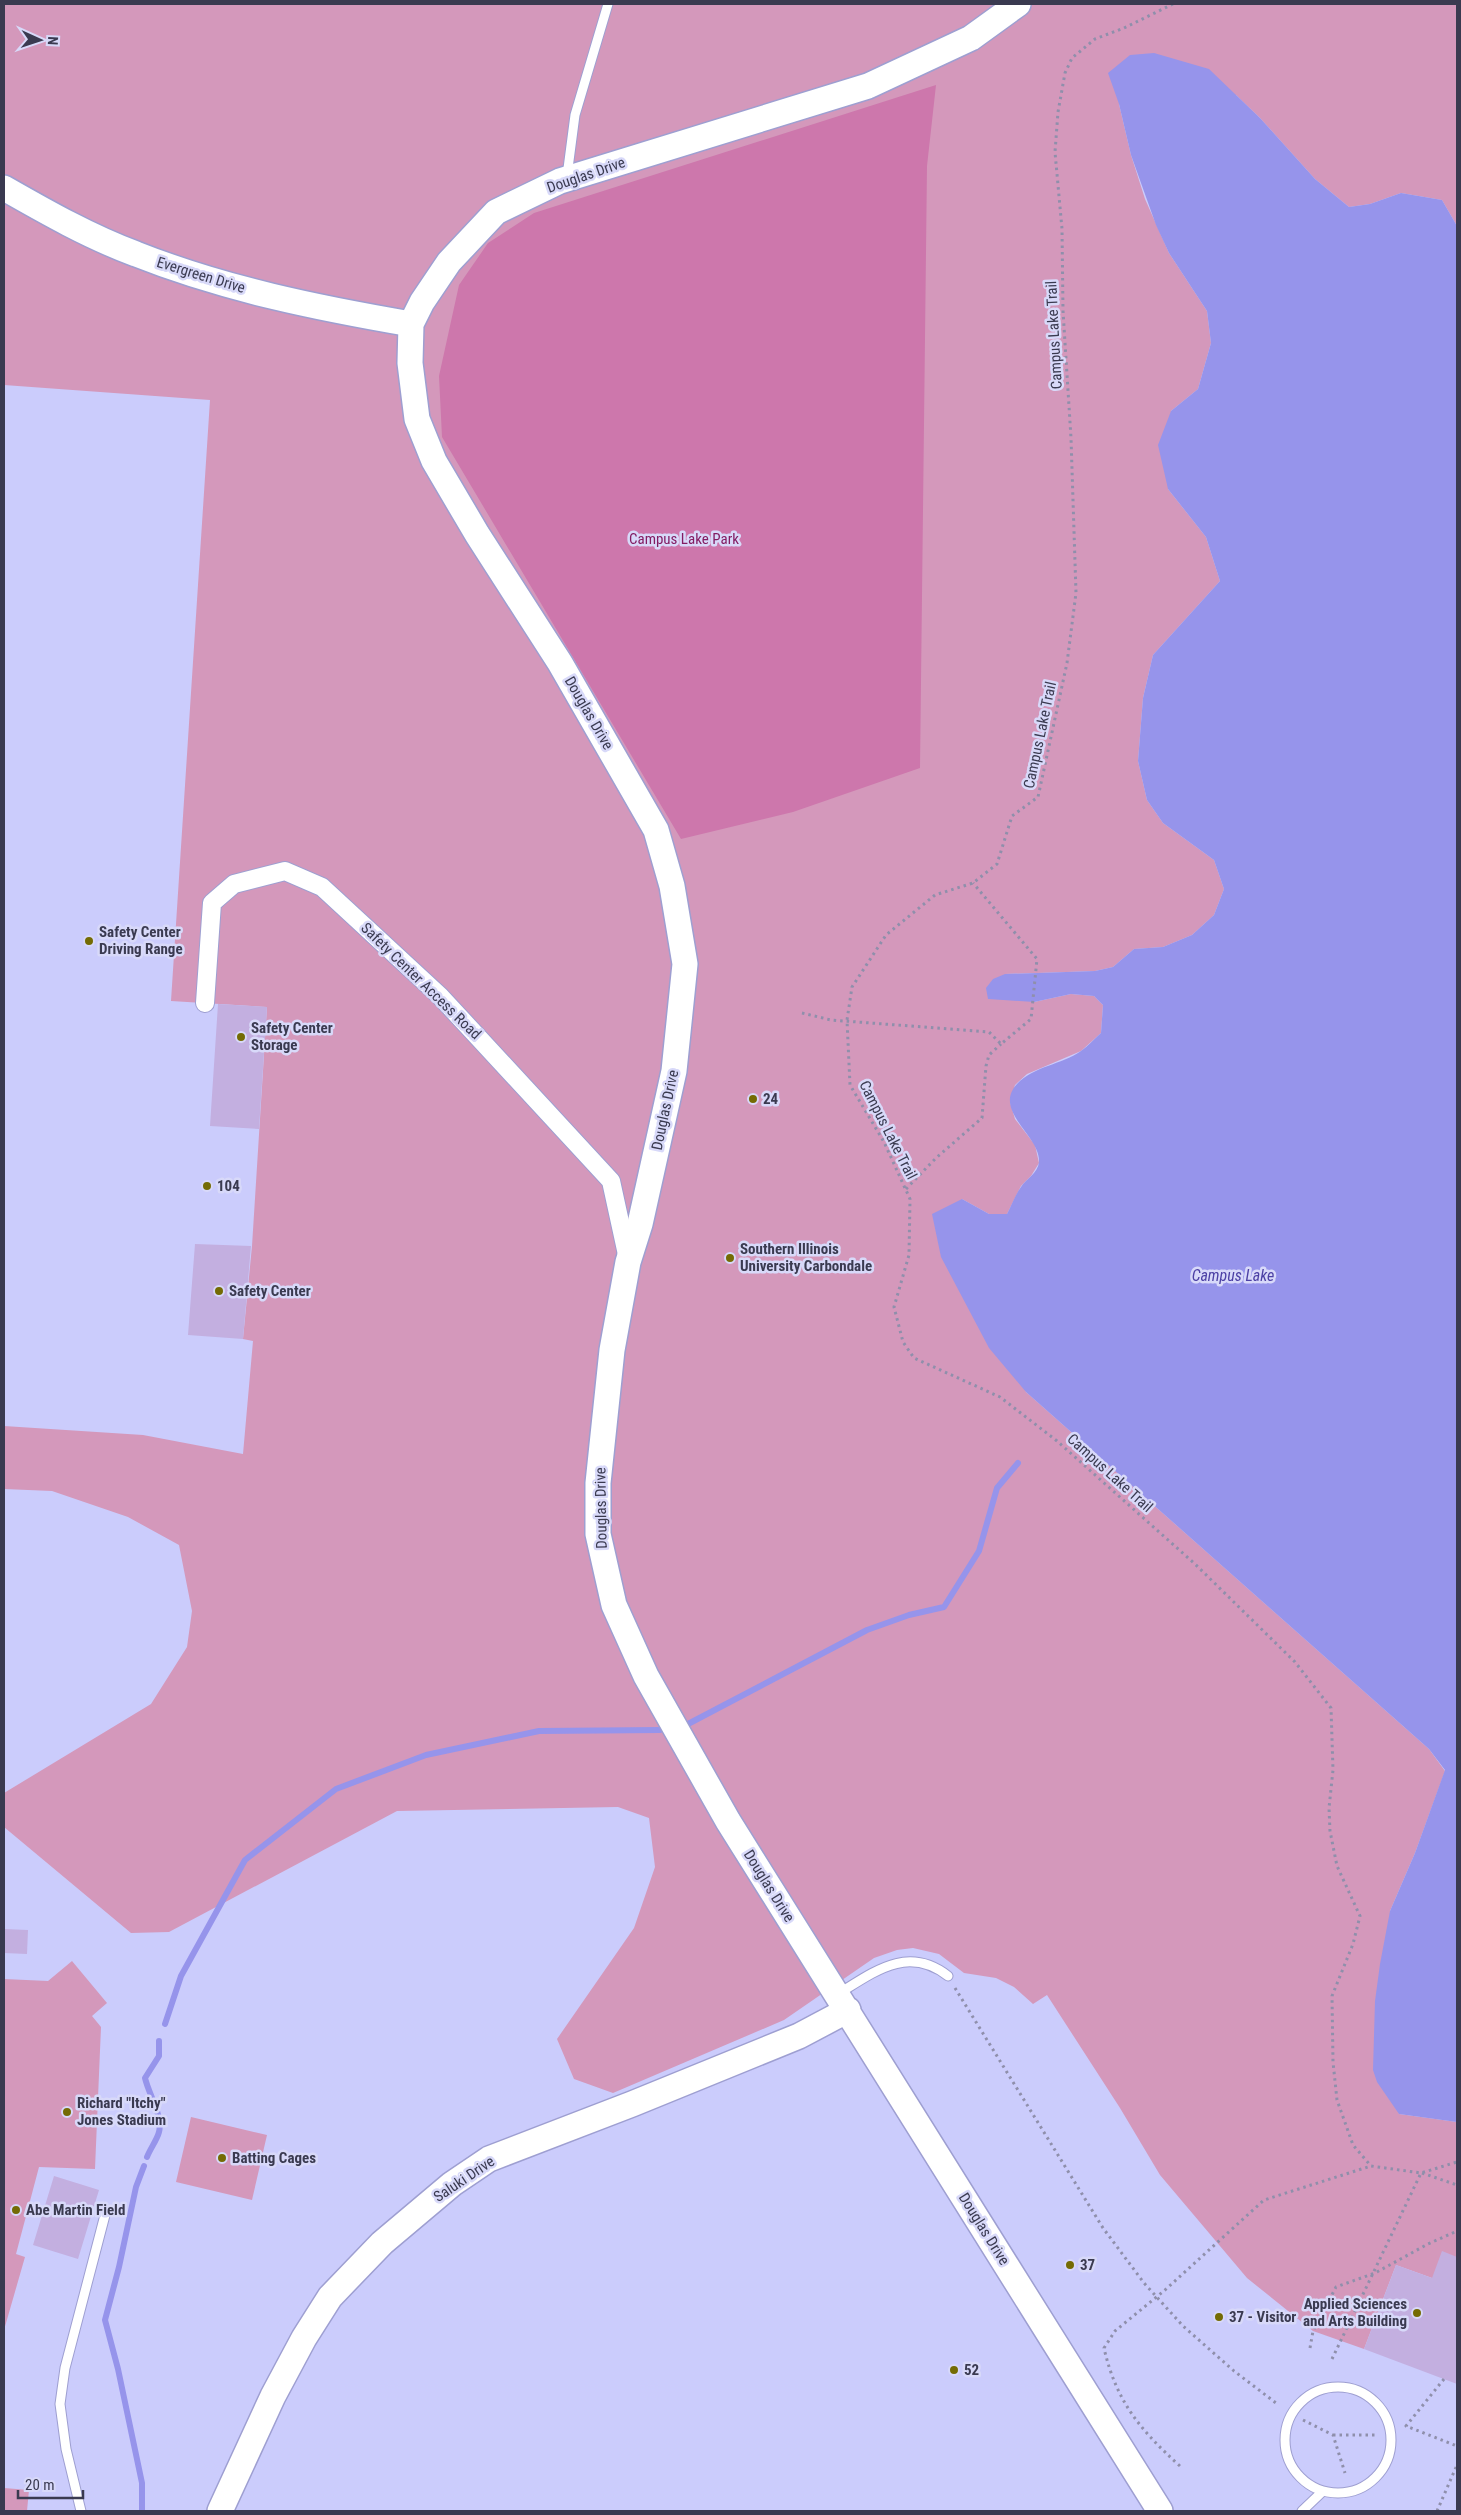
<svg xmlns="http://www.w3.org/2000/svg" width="1461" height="2515" font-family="'Roboto Condensed',sans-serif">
<rect width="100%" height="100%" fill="#d8d9f9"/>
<!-- built -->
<path fill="#cbccfc" d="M4 4H1457V2511H4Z"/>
<!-- green -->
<path fill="#d498bb" d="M4 4H1457V226L1442 200 1401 193 1370 204 1349 207 1315 179 1260 118 1236 95 1119 104 1131 155 1145 199 1169 253 1207 311 1211 343 1198 389 1171 411 1168 489 1206 537 1220 581 1153 655 1143 698 1138 761 1147 800 1163 823 1214 860 1224 889 1214 915 1192 935 1163 947 1134 949 1113 967 1095 971 1005 974 1034 1002 1071 994 1094 996 1103 1005 1101 1033 1081 1051 1027 1074 1015 1085 1010 1102 1015 1119 1035 1145 1039 1163 1031 1176 1021 1186 1007 1214H989L962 1199 1026 1392 1429 1749 1445 1771 1415 1853 1390 1911 1399 2114 1457 2122V2287L1396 2265 1364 2349 1313 2331 1247 2278 1160 2175 1120 2108 1047 1995 1033 2004 1014 1987 996 1978 964 1973 939 1954 913 1948 897 1950 874 1958 784 2020 613 2093 574 2079 557 2039 634 1928 655 1867 649 1818 618 1807 397 1811 169 1932 131 1933 4 1827V1793L151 1704 187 1647 192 1611 179 1545 128 1517 52 1491 4 1489V1426L143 1435 243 1454 253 1341 243 1339 252 1246 267 1007 171 1001 210 400 4 385Z
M72 1961 107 2003 92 2016 101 2027 95 2169 39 2167 16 2254 25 2257 4 2330V1979L48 1981Z
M191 2117 267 2135 252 2200 176 2182Z
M4 2488 29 2490 27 2511H4Z"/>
<!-- forest -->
<path fill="#cd77ac" d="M936 85 927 166 920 768 793 812 681 839 442 437 439 376 459 285 488 243 534 213Z"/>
<!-- water -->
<path fill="#9694eb" d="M1154 53 1209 69 1260 118 1315 179 1349 207 1370 204 1401 193 1442 200 1457 226V2122L1399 2114 1377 2082 1373 2070 1375 2001 1380 1964 1390 1911 1415 1853 1445 1770 1429 1749 1026 1392 989 1348 941 1257 932 1214 962 1199 989 1214H1007C1012 1205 1015 1195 1021 1187 1026 1179 1038 1173 1039 1162 1041 1136 992 1111 1017 1084 1034 1066 1061 1065 1081 1051 1088 1046 1094 1039 1101 1033L1103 1005 1094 996 1071 994 1034 1002 988 999 986 988 993 979 1005 974 1095 971 1113 967 1134 949 1163 947 1192 935 1214 915 1224 889 1214 860 1163 823 1147 800 1138 761 1143 698 1153 655 1220 581 1206 537 1168 489 1158 445 1171 411 1198 389 1211 343 1207 311 1169 253 1156 225 1131 155 1119 104 1108 73 1130 55Z"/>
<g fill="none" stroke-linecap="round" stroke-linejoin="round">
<!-- stream -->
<path stroke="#9694eb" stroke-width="6" d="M688 1724 867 1630 909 1615 944 1607 979 1551 997 1488 1018 1463
M165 2024 181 1976 245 1860 336 1789 426 1755 539 1731 660 1730
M147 2157C150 2149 157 2140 159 2132 163 2116 149 2095 145 2078L159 2056V2041
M142 2511V2483L118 2369 105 2320 119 2267 136 2187 144 2166"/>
</g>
<!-- building -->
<path fill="#c3afe0" d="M218 1004 267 1007 259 1129 210 1126Z
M195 1244 251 1246 243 1339 188 1335Z
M4 1929 28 1930 27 1954 4 1953Z
M54 2176 99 2190 78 2259 33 2245Z
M1442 2251 1457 2257V2384L1364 2349 1396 2265 1432 2278Z"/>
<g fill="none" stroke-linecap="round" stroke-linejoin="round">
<!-- lane casing -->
<g stroke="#9e9fd1" stroke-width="11">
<path id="lane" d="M567 176 575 115 608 4
M838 1994C875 1971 908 1945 948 1976
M1285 2440a53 53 0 1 1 106 0a53 53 0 1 1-106 0Z
M81 2511 66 2449 60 2404 65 2368 105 2215
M1302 2511 1323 2491"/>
</g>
<!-- street casing -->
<g stroke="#9e9fd1" stroke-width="20">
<path id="street" d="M205 1003 212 903 234 884 285 871 322 887 440 996 611 1181 628 1259"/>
</g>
<!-- secondary casing -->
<g stroke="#9e9fd1" stroke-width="28">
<path id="secondary" d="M1018 4 971 38 868 86 560 181 496 212 449 262 422 302 411 324 410 363 417 419 434 461 477 534 560 663 656 830 672 886 685 964 674 1071 640 1224 628 1262 612 1350 598 1483V1534L614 1605 646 1676 728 1821 1160 2511
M4 188C46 212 90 237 136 254 224 289 318 308 411 324
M220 2511 273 2396 304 2338 330 2297 382 2243 452 2184 489 2159 632 2104 799 2036 848 2010"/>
</g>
<!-- path -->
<path stroke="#8f8fab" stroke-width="3" stroke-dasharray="2.5 4" stroke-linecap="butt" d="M1173 4 1124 28 1095 39 1072 58 1065 73 1058 112 1055 152 1062 229 1063 311 1071 438 1076 593 1067 663 1038 797 1012 816 997 864 973 883 935 895 886 935 852 987 847 1020 850 1085 884 1142 910 1199 909 1255 894 1307 903 1342 914 1358 1000 1397 1057 1441 1195 1564 1295 1662 1331 1708 1333 1770 1329 1808 1330 1831 1337 1866 1360 1916 1353 1944 1332 1996 1333 2062 1337 2100 1353 2145 1371 2166 1421 2173 1457 2162
M802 1013 831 1020 989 1032 1001 1044 1031 1019 1037 959 973 883
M906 1189 936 1158 982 1118 986 1066 989 1055 1001 1044
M955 1988 1103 2228 1144 2283 1183 2326 1234 2371 1276 2403
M1422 2173 1457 2185
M1310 2348 1313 2331 1336 2287 1375 2273 1428 2244 1457 2231
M1332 2359 1421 2173
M1444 2379 1406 2426 1457 2446
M1303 2420 1333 2435 1345 2473
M1333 2435H1375
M1180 2466C1140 2430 1116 2401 1104 2348L1115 2331 1165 2290 1264 2200 1371 2166
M1437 2511 1457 2465"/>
<!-- lane -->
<use href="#lane" stroke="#fff" stroke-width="9"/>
<!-- street -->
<use href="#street" stroke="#fff" stroke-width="18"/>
<!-- secondary -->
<use href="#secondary" stroke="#fff" stroke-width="25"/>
</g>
<!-- markers -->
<g fill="#746b04" stroke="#d8d9f9" stroke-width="2">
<circle cx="89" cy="941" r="5"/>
<circle cx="241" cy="1037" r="5"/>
<circle cx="753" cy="1099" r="5"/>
<circle cx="207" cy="1186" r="5"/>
<circle cx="730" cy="1258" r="5"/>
<circle cx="219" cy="1291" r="5"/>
<circle cx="67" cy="2112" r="5"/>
<circle cx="222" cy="2158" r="5"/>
<circle cx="16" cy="2210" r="5"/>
<circle cx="1070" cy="2265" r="5"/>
<circle cx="1417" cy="2313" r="5"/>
<circle cx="1219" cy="2317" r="5"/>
<circle cx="954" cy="2370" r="5"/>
</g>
<g text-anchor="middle" stroke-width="5" stroke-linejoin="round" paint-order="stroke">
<!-- street labels -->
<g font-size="15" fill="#3a3a50" stroke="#d8d9f9">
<text transform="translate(586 175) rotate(-19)" y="5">Douglas Drive</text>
<text transform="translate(201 275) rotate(17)" y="5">Evergreen Drive</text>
<text transform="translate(1054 335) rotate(-93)" y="5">Campus Lake Trail</text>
<text transform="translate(589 713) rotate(60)" y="5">Douglas Drive</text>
<text transform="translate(1040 735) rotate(-78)" y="5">Campus Lake Trail</text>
<text transform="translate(421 981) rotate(44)" y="5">Safety Center Access Road</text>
<text transform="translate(665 1110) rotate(-78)" y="5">Douglas Drive</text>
<text transform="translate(888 1130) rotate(63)" y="5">Campus Lake Trail</text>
<text transform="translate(1110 1473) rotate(42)" y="5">Campus Lake Trail</text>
<text transform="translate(601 1508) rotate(-91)" y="5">Douglas Drive</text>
<text transform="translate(769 1886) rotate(58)" y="5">Douglas Drive</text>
<text transform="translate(464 2179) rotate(-34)" y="5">Saluki Drive</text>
<text transform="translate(984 2229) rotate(58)" y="5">Douglas Drive</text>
</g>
<!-- park labels -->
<g font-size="15" fill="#831c63" stroke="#d8d9f9">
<text x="684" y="544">Campus Lake Park</text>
</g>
<!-- poi labels -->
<g font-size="15" font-weight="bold" fill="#3a3a50" stroke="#d8d9f9" text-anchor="start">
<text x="99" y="937">Safety Center<tspan x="99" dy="17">Driving Range</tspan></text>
<text x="251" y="1033">Safety Center<tspan x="251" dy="17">Storage</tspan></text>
<text x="763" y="1104">24</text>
<text x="217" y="1191">104</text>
<text x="740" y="1254">Southern Illinois<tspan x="740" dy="17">University Carbondale</tspan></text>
<text x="229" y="1296">Safety Center</text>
<text x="77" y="2108">Richard "Itchy"<tspan x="77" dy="17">Jones Stadium</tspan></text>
<text x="232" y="2163">Batting Cages</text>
<text x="26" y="2215">Abe Martin Field</text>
<text x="1080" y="2270">37</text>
<text x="1407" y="2309" text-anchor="end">Applied Sciences<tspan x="1407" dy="17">and Arts Building</tspan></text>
<text x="1229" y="2322">37 - Visitor</text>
<text x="964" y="2375">52</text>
</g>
<!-- water labels -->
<g font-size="16" font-style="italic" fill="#4c40a5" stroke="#d8d9f9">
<text x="1233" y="1281">Campus Lake</text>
</g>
</g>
<!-- border -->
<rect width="1461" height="2515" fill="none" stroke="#3a3a50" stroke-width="10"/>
<!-- north arrow -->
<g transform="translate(40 40) rotate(93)" stroke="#d8d9f9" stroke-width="4" paint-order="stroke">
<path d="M0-4L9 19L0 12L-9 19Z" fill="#3a3a50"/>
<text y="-8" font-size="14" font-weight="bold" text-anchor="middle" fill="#3a3a50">N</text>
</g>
<!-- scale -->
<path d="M18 2490v8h65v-8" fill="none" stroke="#3a3a50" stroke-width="2.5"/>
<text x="25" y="2490" font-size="15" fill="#3a3a50" stroke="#d8d9f9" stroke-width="4" paint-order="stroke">20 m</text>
</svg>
